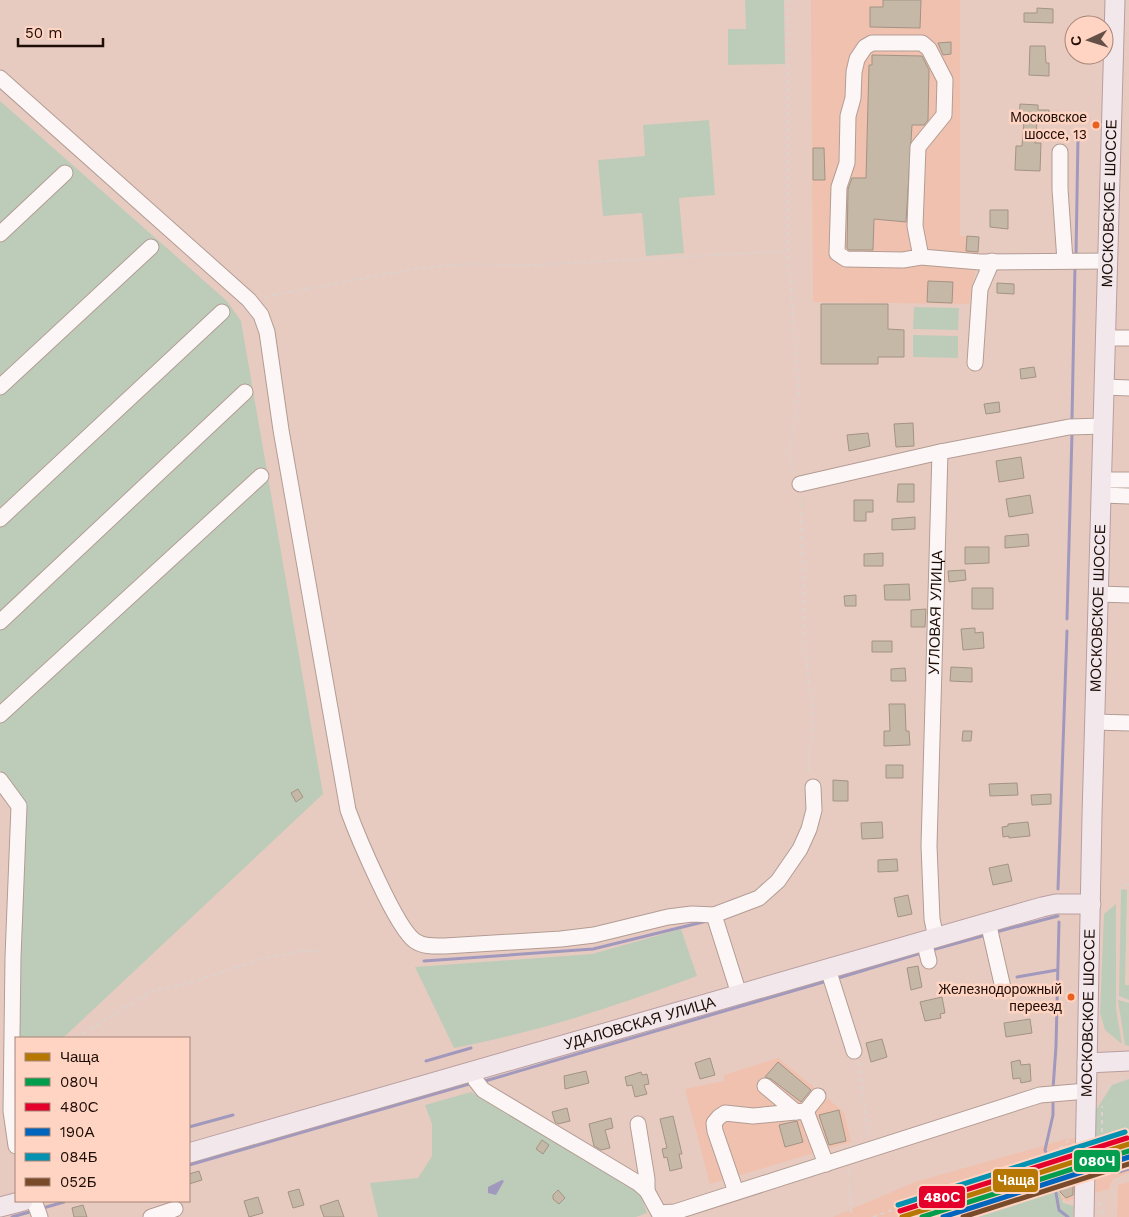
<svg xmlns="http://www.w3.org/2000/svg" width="1129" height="1217" viewBox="0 0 1129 1217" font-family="'Work Sans',sans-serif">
<rect width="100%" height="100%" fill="#e8cbc0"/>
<path fill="#efc1ae" d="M811,0H960V236L979,237L978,257L969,304L813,302Z
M778,1058L844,1112L851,1142L710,1184L685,1089L724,1081V1075Z
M1129,1126V1173L1113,1179L1109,1189L1068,1201L1052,1198L992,1217H833L915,1182L1067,1139L1109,1134Z
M1129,1182V1217H1117L1118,1185Z"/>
<path fill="#bdccb9" d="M745,0H784L785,64L728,65V29H746Z
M0,101L227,301L241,321L323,794L63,1038H18L19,796L0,770Z
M709,120L715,195L679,198L684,253L646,256L642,213L603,216L598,160L645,156L643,125Z
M914,307L959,308L958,330L913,329Z
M913,335L958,336V358L913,357Z
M1121,889L1127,890L1125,985H1129V1000L1119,996Z
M1116,904V1009L1122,1044L1105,1030L1100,1013L1104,914Z
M681,929L697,976C617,1006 538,1032 454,1048L415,967L592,954Z
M1118,1000L1129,1003V1046L1125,1045Z
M1129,1079V1131L1121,1133L1123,1140L1101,1149L1095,1145L1096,1110L1112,1085Z
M471,1092L639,1190L647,1213L636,1217H378L370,1183L418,1178L432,1156V1124L425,1105Z
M1056,1182L1063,1203L1074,1206L1073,1217H947Z"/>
<path fill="#a199bd" d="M502,1180L504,1181L496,1195L488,1193V1187Z"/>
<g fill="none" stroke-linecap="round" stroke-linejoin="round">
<path stroke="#a199bd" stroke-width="3" d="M1076,255L1078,137
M1072,419L1075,265
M1067,619L1072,433
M1058,889L1067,631
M996,932L1058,916
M932,950L986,935
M424,961L593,949L707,921
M1017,977L1057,970
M835,979L921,953
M426,1061L471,1048
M485,1081L827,981
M1053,1089L1056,1046L1059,922
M189,1127L233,1115
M189,1165L469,1084
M1051,1166L1045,1150L1053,1115V1099
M1119,1172L1129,1169
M1054,1182L1059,1210L1068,1217
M43,1208L64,1202
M12,1217L33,1211"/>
</g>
<path fill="#c6b8a6" stroke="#a29385" d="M883,0H921L920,28L870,27V7H883Z
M1037,8L1053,9V23L1024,22V13H1037Z
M951,42V54L943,55L938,43Z
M1030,46H1045L1046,63H1049V76L1029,75Z
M872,55L922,56L929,70L928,120L924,125H912L906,222L874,219L873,250H849L847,248L848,189L852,178H866L869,65H872Z
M1020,104L1038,105V110H1049V123L1037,122L1035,143H1041L1040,171L1015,170L1016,146H1022L1024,122H1019Z
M813,148H824L825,180H813Z
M990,210H1008V229L990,227Z
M967,236L979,237L978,252L966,251Z
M928,281L953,282L952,303L927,302Z
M997,283L1014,284V294L997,293Z
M821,304H888V329L904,330V357H878V364H821Z
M1034,367L1036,377L1021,379L1020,369Z
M999,402L1000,412L986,414L984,404Z
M913,423L914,446L896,447L894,424Z
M868,433L870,446L849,451L847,435Z
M1021,457L1024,478L999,482L996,461Z
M898,484H914V502H897Z
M1030,495L1033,513L1009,517L1006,499Z
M854,500H873V512H866V521H854Z
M915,517V529L892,530V519Z
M1028,534L1029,546L1005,548V536Z
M965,547H989V563L965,564Z
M883,553V566H864V554Z
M965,570L966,580L949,582L948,571Z
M909,584L910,600H885L884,585Z
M972,588H993V609H972Z
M856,595V606H845L844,596Z
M926,609L925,627H911V610Z
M975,628V633L983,632L984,648L963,650L961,629Z
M872,641H892V652H872Z
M951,667L972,668V682L950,681Z
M905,668L906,681H891V669Z
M889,704H905L906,731H909L910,745L884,746V731H890Z
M963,731H972L971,741H962Z
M886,765H903V778H886Z
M833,780L848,781V801H833Z
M1017,783L1018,795L990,796L989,784Z
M298,789L303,797L296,802L291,793Z
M1051,794V804L1032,805L1031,795Z
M882,822L883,838L862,839L861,823Z
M1028,822L1030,836L1009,838V836L1003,837L1002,827L1008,826V824Z
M897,859L898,871L878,872V860Z
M1008,864L1012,881L993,885L989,868Z
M908,895L912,914L898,917L894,898Z
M918,966L922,987L911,990L907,968Z
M942,997L945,1013L940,1014L941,1018L925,1021L920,1002Z
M1030,1019L1032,1033L1006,1037L1004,1023Z
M882,1039L887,1057L871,1062L866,1043Z
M710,1058L715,1075L700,1079L695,1063Z
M1020,1060L1021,1065L1030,1064L1031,1081L1021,1083L1020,1078L1013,1079L1011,1062Z
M778,1062L811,1090L801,1102L771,1079L765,1077Z
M586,1071L589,1083L565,1089L564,1076Z
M641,1072L642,1075L647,1074L649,1084L644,1085L647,1094L635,1097L632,1085L627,1086L625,1077Z
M567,1108L570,1121L558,1124L555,1122L552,1112Z
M839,1110L846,1141L829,1145L819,1115Z
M673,1116L682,1154H679L682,1168L670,1171L667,1157L664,1158L662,1149L667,1148L660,1119Z
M611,1118L613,1128L605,1130L610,1148L601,1150L594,1146L589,1124Z
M797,1121L803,1142L785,1147L779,1125Z
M542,1140L549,1145L543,1154L536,1149Z
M199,1171L202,1180L189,1184V1174Z
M1069,1182L1073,1185V1195L1066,1198L1060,1192L1062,1185Z
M299,1189L304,1205L293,1208L288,1192Z
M558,1190L565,1198L559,1204L553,1199V1195Z
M258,1197L263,1213L249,1217L244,1201Z
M338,1200L344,1217H324L320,1206Z
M83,1205L87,1217H74L72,1208Z"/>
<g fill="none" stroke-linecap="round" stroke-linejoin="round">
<g stroke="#b39c94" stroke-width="17">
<g id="minor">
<path d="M0,78L249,300L261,315L267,332L281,430L348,810C357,835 396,928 415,941C424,947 435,946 445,946L561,939L594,935L668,917L692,914L714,915L759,898L778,881L800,849L809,829L814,810L813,787"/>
<path d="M1060,152V189L1065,261"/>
<path d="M0,234L65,173"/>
<path d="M921,257L915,226L918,147L944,115L945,80L929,49L922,43H872L865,47L857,59L854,72L853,98L848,116L847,163L839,187L837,253L846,259L903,260L921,257L980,262L1108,261"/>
<path d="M1106,338H1129"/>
<path d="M975,363L980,289L992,261"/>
<path d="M0,387L151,247"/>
<path d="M1105,387L1129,388"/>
<path d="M1102,480H1129"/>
<path d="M800,484L940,452"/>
<path d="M1102,495L1129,496"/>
<path d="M0,519L222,312"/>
<path d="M1099,594L1129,595"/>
<path d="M0,622L245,392"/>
<path d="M0,715L261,476"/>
<path d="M1095,722L1129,723"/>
<path d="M0,780L19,806L13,957L11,1111L16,1146"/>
<path d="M714,915L739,994"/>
<path d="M988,922L1003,988"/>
<path id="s1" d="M936,938L932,919L929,846L940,452L1069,427L1104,426"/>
<path d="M924,941L929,961"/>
<path d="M828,969L854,1051"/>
<path d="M473,1071L476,1081L483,1090L638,1183L647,1191L659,1213L675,1212L1040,1095L1087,1091"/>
<path d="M765,1086L796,1112"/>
<path d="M806,1111L818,1096"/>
<path d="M638,1124L647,1179V1191"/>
<path d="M736,1192L715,1131L714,1123L719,1117L725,1113L753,1116L806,1111L826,1164"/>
<path d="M34,1201L40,1217"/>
<path d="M151,1217L175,1209"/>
</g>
</g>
<g stroke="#b89ea0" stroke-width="21">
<g id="major">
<path d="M1087,1063L1129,1061"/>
<path id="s2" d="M189,1153L1042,907L1056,904H1091"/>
<path d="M0,1207L23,1201"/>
<path id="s3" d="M1084,1217L1092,816L1115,0"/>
</g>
</g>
<path stroke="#dbd2ce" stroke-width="2" stroke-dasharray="4 4" stroke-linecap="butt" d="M788,0V253L799,392L789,452L793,473
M264,297L413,269L463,264L537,265L772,252L788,253
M800,496L806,661L813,708L812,732L808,756L810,775
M1119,878L1127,885
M1119,890L1129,884
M1117,997L1129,1002
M76,1038L152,991L189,983L269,957L301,951L323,952
M859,1062L868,1136
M1102,1094L1110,1084L1123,1077
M1102,1132V1106
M849,1169C846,1186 852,1200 851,1217
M1100,1202L1103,1217
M873,1217L989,1175L1043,1161C1048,1159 1065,1144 1070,1139"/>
<use href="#minor" stroke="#fcf7f6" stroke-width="15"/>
<use href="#major" stroke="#f2e7ea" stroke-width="19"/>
<g stroke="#ffd4c3" stroke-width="9">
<path id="rail-1" d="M902,1217L1129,1144"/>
</g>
<g stroke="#ffd4c3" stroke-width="9">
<path id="rail-2" d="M922,1217L1129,1151"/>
</g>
<g stroke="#ffd4c3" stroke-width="9">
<path id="rail-3" d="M900,1211L1127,1138"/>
</g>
<g stroke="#ffd4c3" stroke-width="9">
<path id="rail-4" d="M943,1217L1129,1157"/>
</g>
<g stroke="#ffd4c3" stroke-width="9">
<path id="rail-5" d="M898,1205L1125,1132"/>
</g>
<g stroke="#ffd4c3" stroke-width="9">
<path id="rail-6" d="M963,1217L1129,1164"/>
</g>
<use href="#rail-1" stroke="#b67802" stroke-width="5"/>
<use href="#rail-2" stroke="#029e4d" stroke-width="5"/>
<use href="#rail-3" stroke="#e4002b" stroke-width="5"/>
<use href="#rail-4" stroke="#0065bd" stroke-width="5"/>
<use href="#rail-5" stroke="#0492b0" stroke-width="5"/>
<use href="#rail-6" stroke="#7a4b2a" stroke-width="5"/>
</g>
<g fill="#e76121" stroke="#ffd4c3" stroke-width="2">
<circle cx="1096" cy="125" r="4.5"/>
<circle cx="1071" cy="997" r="4.5"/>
</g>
<g text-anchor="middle" stroke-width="5" stroke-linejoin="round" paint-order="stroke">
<g font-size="14" fill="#1e0d06" stroke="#ffd4c3" text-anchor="end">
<text x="1087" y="122">Московское<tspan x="1087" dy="17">шоссе, 13</tspan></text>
<text x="1062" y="994">Железнодорожный<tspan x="1062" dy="17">переезд</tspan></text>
</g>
<g font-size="15" fill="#1e0d06" stroke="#ffd4c3">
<text dy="5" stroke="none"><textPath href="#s3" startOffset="1014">МОСКОВСКОЕ ШОССЕ</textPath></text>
<text dy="5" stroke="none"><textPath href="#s3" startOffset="609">МОСКОВСКОЕ ШОССЕ</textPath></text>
<text dy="5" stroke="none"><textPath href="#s1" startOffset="326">УГЛОВАЯ УЛИЦА</textPath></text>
<text dy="5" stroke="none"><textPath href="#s3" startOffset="204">МОСКОВСКОЕ ШОССЕ</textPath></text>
<text dy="5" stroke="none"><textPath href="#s2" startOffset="469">УДАЛОВСКАЯ УЛИЦА</textPath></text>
</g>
</g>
<g stroke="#ffd4c3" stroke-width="2">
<rect x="1073" y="1149" width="48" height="24" rx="5" fill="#029e4d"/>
<rect x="992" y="1168" width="47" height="25" rx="5" fill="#b67802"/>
<rect x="918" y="1185" width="48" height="24" rx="5" fill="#e4002b"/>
</g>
<g font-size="14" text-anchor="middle" font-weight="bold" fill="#fff">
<text x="1097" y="1166">080Ч</text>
<text x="1016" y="1185">Чаща</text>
<text x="942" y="1202">480С</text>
</g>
<rect x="15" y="1037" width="175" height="165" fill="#ffd4c3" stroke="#a58477"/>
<rect x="25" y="1053" width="25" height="8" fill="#b67802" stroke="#a58477"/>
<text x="60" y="1062" font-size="15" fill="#1e0d06">Чаща</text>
<rect x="25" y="1078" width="25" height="8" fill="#029e4d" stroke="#a58477"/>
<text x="60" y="1087" font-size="15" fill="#1e0d06">080Ч</text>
<rect x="25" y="1103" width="25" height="8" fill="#e4002b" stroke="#a58477"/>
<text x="60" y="1112" font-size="15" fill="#1e0d06">480С</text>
<rect x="25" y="1128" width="25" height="8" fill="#0065bd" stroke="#a58477"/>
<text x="60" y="1137" font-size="15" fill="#1e0d06">190А</text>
<rect x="25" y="1153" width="25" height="8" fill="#0492b0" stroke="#a58477"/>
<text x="60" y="1162" font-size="15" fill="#1e0d06">084Б</text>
<rect x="25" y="1178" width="25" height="8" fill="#7a4b2a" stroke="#a58477"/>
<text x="60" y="1187" font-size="15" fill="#1e0d06">052Б</text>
<g transform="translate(1089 40) rotate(266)"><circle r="24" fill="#ffd4c3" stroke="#a58477"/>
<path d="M0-4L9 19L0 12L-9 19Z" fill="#655047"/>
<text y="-8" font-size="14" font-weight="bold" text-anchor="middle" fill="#1e0d06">С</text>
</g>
<path d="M18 38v8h85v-8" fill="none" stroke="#1e0d06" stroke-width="2.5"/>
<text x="25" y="38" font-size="15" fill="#1e0d06" stroke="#ffd4c3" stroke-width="4" paint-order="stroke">50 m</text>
</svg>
